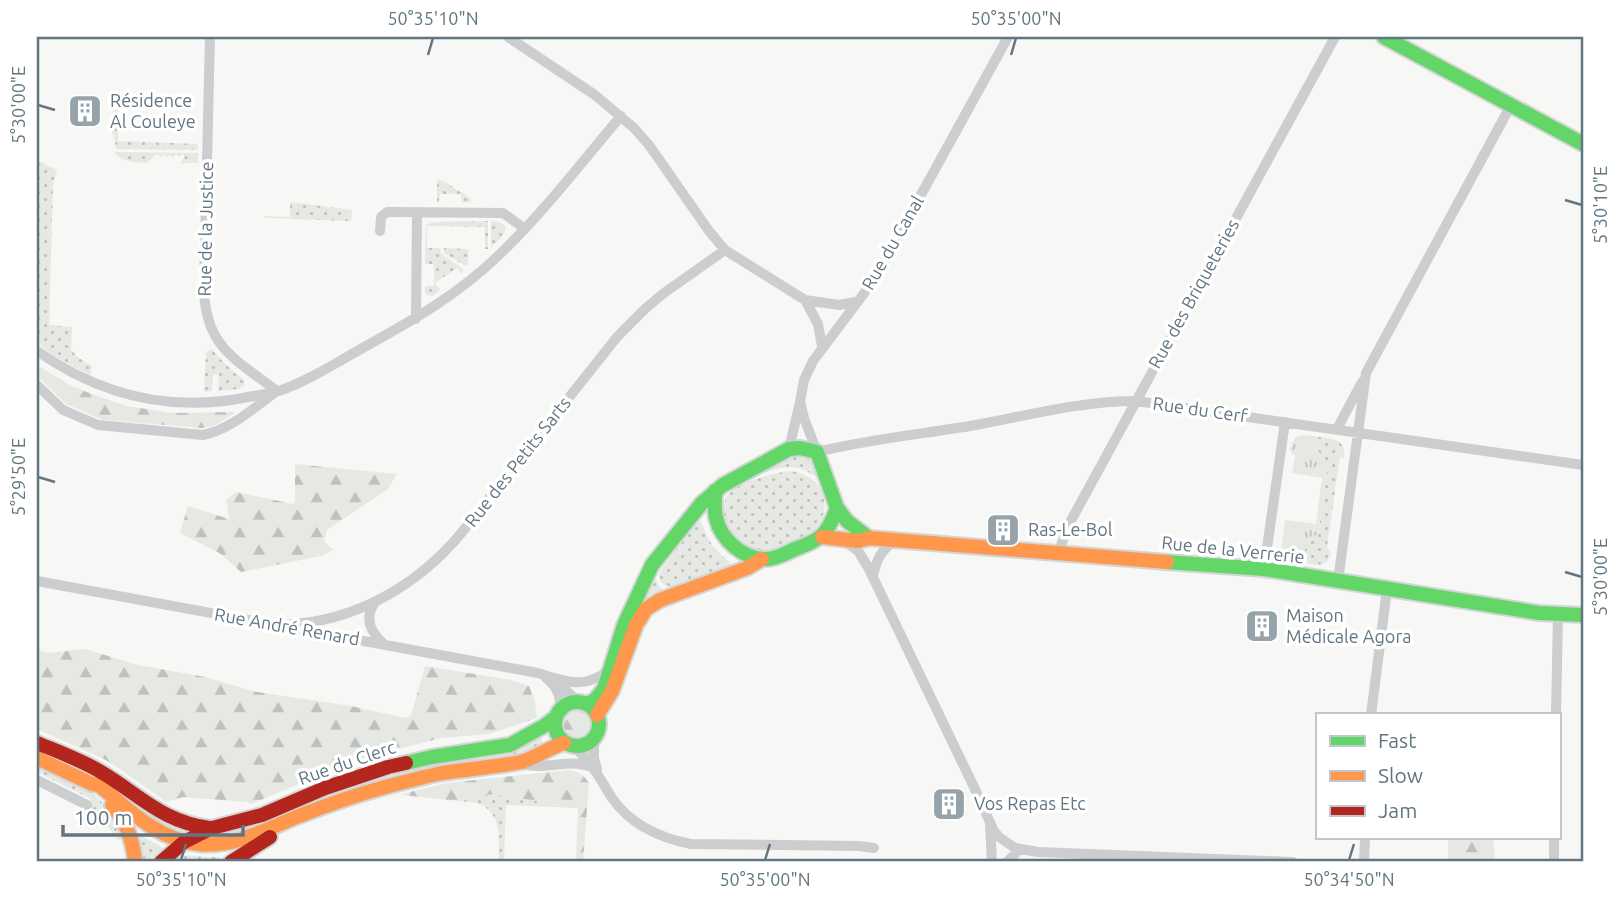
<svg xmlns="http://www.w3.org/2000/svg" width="1620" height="899" viewBox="0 0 1620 899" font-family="Ubuntu,sans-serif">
<defs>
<pattern id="grass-dots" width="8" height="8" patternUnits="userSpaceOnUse" patternTransform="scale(1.75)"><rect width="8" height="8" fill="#e6e9e3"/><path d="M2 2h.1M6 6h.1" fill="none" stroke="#bec1bd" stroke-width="1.8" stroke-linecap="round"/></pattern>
<pattern id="forest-firs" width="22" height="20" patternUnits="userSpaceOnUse" patternTransform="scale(1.75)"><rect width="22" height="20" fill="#e6e9e3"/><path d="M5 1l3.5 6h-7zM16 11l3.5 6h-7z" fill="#bec1bd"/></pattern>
<pattern id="park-tufts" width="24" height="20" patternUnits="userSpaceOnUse" patternTransform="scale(1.75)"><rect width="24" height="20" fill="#e6e9e3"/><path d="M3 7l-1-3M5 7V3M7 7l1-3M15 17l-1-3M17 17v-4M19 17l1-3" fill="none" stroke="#bec1bd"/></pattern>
</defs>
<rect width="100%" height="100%" fill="#f7f7f6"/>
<path fill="url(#grass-dots)" d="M117,95H119L118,141L198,144V150L116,149L114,135H112L113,108Z
M114,152L198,153V163H180L185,157L183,154L179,157L176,154L173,157L170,155L167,157L164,154L161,157L157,154L147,163C133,162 124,163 114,152Z
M37,160L57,170L53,186L49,325L72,327L71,350L79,358L92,366L90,375L54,356L37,343Z
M437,179L445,182L470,198L471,202L462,203L461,194H440L439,203H437Z
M290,202L352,210L351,221L264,218V216L290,217Z
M488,221V249H485V227L427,226V248H440L441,254L463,269L462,274L457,268L435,283L440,290L433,296L427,295L425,292V286H434V264H425L426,227L427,224L436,222Z
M491,221C518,223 501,238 491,248Z
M444,248L468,249V266L464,265L444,253Z
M212,349L224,363L243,379L245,382L244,386L239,389L218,391L219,375L213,374L212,391L204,392L206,352Z
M1314,436C1331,439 1347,437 1344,459L1340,456L1327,547L1331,553C1328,565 1320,566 1309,564L1303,555L1310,537L1311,535H1318L1328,466L1318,451L1317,443L1314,439Z
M799,454C813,459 816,467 821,481C796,459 779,468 751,477L787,456Z
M790,471C806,473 822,482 824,499C827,516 818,531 803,539C791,545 776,551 762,550C739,548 714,520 727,496C734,483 776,472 790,471Z
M700,521C704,526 705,532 708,538C713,548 721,555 730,562V565L673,587C663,588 657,580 660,571L697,523Z
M654,576L659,586L666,591L627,625Z
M539,734L545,747L527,757L512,756V754L485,758V756L511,752Z
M37,766C75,783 111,794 123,839L118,840L106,824L86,812L91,799L37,772Z
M495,794L579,808L506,805L504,859H499C499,838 502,810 476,803C470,802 464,801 458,801L472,796Z
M137,833L163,848L148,862H141Z
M182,855L205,857H221L213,862H174Z"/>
<path fill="url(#forest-firs)" d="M37,365L70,385L89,393L127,406L172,413L236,412L214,426L202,428L103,420L66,404L38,377Z
M295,464L397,474L388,489L327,530L324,541L333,550L321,556L241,572L221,554L180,533L188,506L229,519L226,500L236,492L293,504L295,500Z
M37,649L47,653L85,649L138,665L205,677L257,692L351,706L406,718L411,715L425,666L511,680L529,686L535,702L537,718L489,734L441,738L368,757L330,771L251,804L247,802L183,797L166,802L123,771L104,759L37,729Z
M560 725a17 17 0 1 1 34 0a17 17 0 1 1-34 0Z
M569,770C578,771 584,775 589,783L583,862H576L578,808L495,794L472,796L458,801L401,795L409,792L448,783Z
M1448,838H1493L1495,862H1448Z"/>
<path fill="url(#park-tufts)" d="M1303,435L1314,436V439L1317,443L1318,451L1328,465L1318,536L1313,535L1310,537L1303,555L1306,562L1309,564L1284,559L1277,546L1281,550L1285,520L1316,524L1322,478L1292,473L1295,456L1290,451C1292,442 1293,436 1303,435Z"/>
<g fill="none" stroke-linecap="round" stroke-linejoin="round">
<g stroke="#d4d5d5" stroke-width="18">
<path id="fast" d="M1384,37L1583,144
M715,491C715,500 714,509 716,518C721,540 744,560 767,559C776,559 784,554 793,550C820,539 826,538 837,508
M1167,562L1264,569L1539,613L1583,615
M555 724a22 22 0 1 1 44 0a22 22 0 1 1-44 0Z
M587,704L595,700L604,689L624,625L652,565L702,503L723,485L789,449L800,448L817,452L837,508L847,521L869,538
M406,763L432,757L510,745L544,726L556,717"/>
</g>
<g stroke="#d4d5d5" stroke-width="18">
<path id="slow" d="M822,537L858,541L869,538L1167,562
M597,715L612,691L636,625L646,609L660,600L747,568L762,559
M37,758L92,784L99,785C128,809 158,840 198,844C234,848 267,829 299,816C327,805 356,795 385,787C404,782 423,777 442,773C469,769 495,767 521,762C537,757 549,748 564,743
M112,805C127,822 133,840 135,862"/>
</g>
<g stroke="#d4d5d5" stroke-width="18">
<path id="jam" d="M37,743C59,752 81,760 101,772C140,795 162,822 210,828
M161,862L184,842L212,828L262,815L325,788L388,767L406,763
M231,862L270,837"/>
</g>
<path stroke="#cccdce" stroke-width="10" d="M508,37L595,95L634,128L649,145L709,231L725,250L805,300L839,305L856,302
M380,231L381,217L387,212H394L503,213L525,229
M805,300L818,324L822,346
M416,319L417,212
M37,351C100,395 171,413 248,397C258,395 269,394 279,391C310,380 339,361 368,345C415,319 460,293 499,255C543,213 581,163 621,116
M37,385L63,410L98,425L203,435C230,430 255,407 277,391C235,359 204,346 204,286L210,37
M800,402L804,418L817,452C869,439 923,434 976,425C1029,415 1083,401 1136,401L1583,465
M1337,429L1362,382
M789,449L800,402L804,380L813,361L874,280L1008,37
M843,540L858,551L868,567L973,785L994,831L999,837L1015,848L1038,852L1293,862
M1058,554L1068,526L1335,37
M1264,569L1285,422
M873,576C877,558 880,552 895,540
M37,581L538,673C567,682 585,690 610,669
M1338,581L1366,373L1511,105
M374,604C364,619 371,633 384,644
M283,625C355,622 418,586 463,531L617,337L646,308L664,293L725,250
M546,678C557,687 560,695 561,709
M555,679L578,702
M1371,715L1387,589
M1556,715L1558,614
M594,739V758L597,769
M572,746C590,759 600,779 612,798C630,824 660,838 691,844L858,846L874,848
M521,763C544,772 568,757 591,767
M37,780L87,805
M990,825L992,862
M1007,862L1020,849
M1364,862L1365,838
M1554,862V838"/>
<use href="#fast" stroke="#63d668" stroke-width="14"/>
<use href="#slow" stroke="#ff974d" stroke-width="14"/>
<use href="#jam" stroke="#b3261e" stroke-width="14"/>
</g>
<path fill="none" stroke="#627681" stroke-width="2.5" d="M428,55L433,38M1011,55L1016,38M38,105L55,110M1565,200L1582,205M38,477L55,482M1565,572L1582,577M181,860L186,844M765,860L770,844M1349,860L1354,844"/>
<defs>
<g id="building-square" transform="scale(1.75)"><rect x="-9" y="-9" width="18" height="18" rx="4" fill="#96a3aa" stroke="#fff"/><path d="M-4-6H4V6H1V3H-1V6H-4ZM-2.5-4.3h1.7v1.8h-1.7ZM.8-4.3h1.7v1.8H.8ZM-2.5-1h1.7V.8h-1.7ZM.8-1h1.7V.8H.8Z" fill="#fff"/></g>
</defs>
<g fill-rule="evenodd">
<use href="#building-square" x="85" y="111"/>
<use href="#building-square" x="1003" y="530"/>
<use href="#building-square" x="1262" y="626"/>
<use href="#building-square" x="949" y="804"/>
</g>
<g text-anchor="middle" stroke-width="7" stroke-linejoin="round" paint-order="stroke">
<g font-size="18" fill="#627681" stroke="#fff" text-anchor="start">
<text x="110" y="107">Résidence<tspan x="110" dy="21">Al Couleye</tspan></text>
<text x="1028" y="536">Ras-Le-Bol</text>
<text x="1286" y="622">Maison<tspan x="1286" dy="21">Médicale Agora</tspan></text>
<text x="974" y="810">Vos Repas Etc</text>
</g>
<g font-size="18" fill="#627681" stroke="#fff">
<text transform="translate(206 229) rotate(-89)" y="6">Rue de la Justice</text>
<text transform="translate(893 243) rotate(-60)" y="6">Rue du Canal</text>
<text transform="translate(1194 294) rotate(-61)" y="6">Rue des Briqueteries</text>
<text transform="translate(1200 410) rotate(8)" y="6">Rue du Cerf</text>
<text transform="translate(518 462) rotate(-52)" y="6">Rue des Petits Sarts</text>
<text transform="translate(1233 550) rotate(6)" y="6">Rue de la Verrerie</text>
<text transform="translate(287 627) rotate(10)" y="6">Rue André Renard</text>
<text transform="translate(347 763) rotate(-19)" y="6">Rue du Clerc</text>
</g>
</g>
<rect width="1620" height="899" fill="none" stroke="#ffffff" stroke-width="77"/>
<rect x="1316" y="713" width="245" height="126" fill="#ffffff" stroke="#c0c8cd" stroke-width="2"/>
<rect x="1330" y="736" width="35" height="10" fill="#63d668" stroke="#c0c8cd" stroke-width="2"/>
<text x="1378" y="748" font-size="21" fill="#627681">Fast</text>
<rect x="1330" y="771" width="35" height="10" fill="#ff974d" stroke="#c0c8cd" stroke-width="2"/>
<text x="1378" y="783" font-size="21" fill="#627681">Slow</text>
<rect x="1330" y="806" width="35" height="10" fill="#b3261e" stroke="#c0c8cd" stroke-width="2"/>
<text x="1378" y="818" font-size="21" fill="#627681">Jam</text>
<path d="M63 825v10h180v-10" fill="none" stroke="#627681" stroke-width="3.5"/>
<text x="74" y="825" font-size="21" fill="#627681" stroke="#ffffff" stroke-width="5" paint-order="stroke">100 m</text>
<rect x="38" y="38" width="1544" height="822" fill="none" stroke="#627681" stroke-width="2.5"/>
<g font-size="18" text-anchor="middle" fill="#627681">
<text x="433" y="25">50°35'10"N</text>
<text x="1016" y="25">50°35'00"N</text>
<text transform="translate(19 105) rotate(-90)" y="6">5°30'00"E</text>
<text transform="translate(1601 205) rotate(-90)" y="6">5°30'10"E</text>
<text transform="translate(19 477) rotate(-90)" y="6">5°29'50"E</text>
<text transform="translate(1601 577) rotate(-90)" y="6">5°30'00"E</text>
<text x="181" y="886">50°35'10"N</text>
<text x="765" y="886">50°35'00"N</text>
<text x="1349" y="886">50°34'50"N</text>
</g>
</svg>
